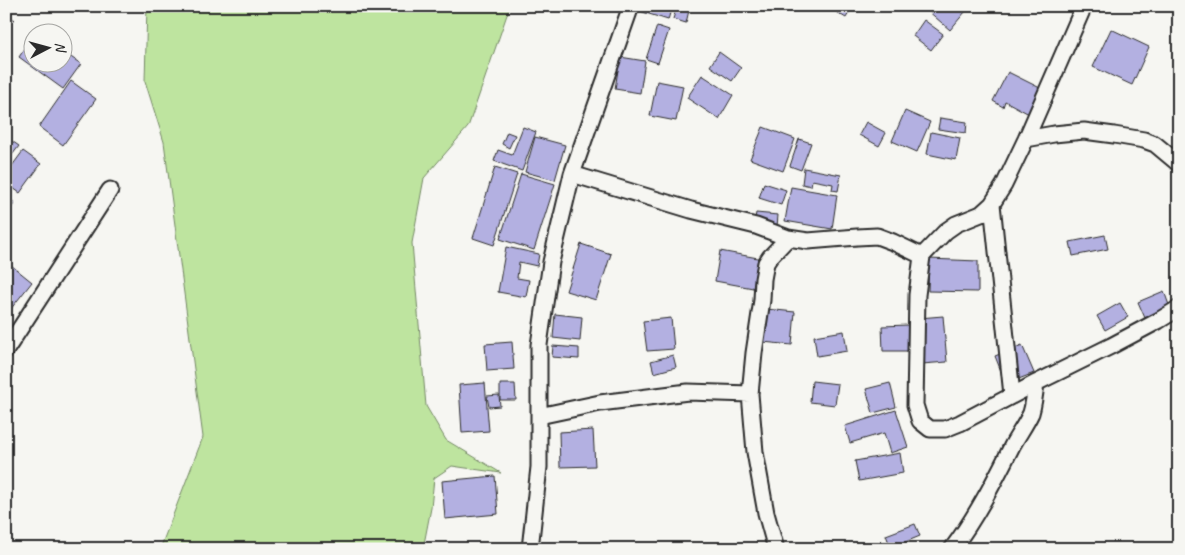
<svg xmlns="http://www.w3.org/2000/svg" width="1185" height="555" viewBox="0 0 1185 555" font-family="Caveat,sans-serif">
<rect width="100%" height="100%" fill="#f6f6f2"/>
<filter id="ink" filterUnits="userSpaceOnUse"><feTurbulence type="fractalNoise" baseFrequency=".02" numOctaves="2"/><feDisplacementMap in="SourceGraphic" scale="10" xChannelSelector="R" yChannelSelector="G"/><feConvolveMatrix kernelMatrix="1 2 1 2 8 2 1 2 1" color-interpolation-filters="sRGB"/></filter>
<g filter="url(#ink)">
<path fill="#bee49f" stroke="#748865" d="M147,6H510L468,127L424,178L412,243L426,406L446,440L501,473L452,466L434,478L431,508L423,549H160L203,437L164,142L145,81Z"/>
<path fill="#b3b0e1" stroke="#2b2b2b" d="M631,6H672L668,20L630,8Z
M677,6H690L686,23L673,19Z
M826,6H853L846,18Z
M930,6H970L950,30L927,10Z
M6,14L14,19L6,29Z
M924,20L943,34L931,50L913,36Z
M657,26L669,30L658,63L646,59Z
M1111,29L1149,47L1132,85L1093,67Z
M32,38V62H62V51L81,64L63,89L19,57Z
M719,52L741,68L732,81L710,66Z
M620,57L645,61L640,93L615,89Z
M1008,72L1042,89L1029,114L1005,101L1003,107L993,101Z
M702,75L733,95L719,119L687,98Z
M71,81L96,99L63,145L39,127Z
M657,81L683,86L676,121L650,116Z
M905,111L930,122L917,152L892,141Z
M940,118L967,122L966,133L938,129Z
M866,122L886,133L879,146L859,135Z
M523,127L536,132L522,171L494,161L498,150L512,155Z
M763,127L795,139L783,171L750,159Z
M507,132L515,135L509,148L502,144Z
M931,132L960,138L956,160L927,154Z
M6,137L19,146L6,163Z
M535,137L565,145L555,180L525,172Z
M799,139L811,143L801,170L790,166Z
M23,151L41,164L20,193L6,183V174Z
M495,167L517,174L494,245L473,238Z
M804,168L841,175L838,191L832,190L833,184L812,180L811,186L802,184Z
M521,174L555,184L534,250L500,239Z
M764,183L786,190L781,205L759,198Z
M791,187L837,195L832,229L785,221Z
M6,196L15,203L6,214Z
M756,213L778,215L777,227L754,224Z
M1105,235L1108,249L1073,256L1070,242Z
M581,244L611,254L596,300L566,291Z
M506,247L539,254L537,266L519,262L517,278L529,280L526,297L498,292Z
M720,251L758,258L753,288L715,281Z
M929,259L978,261V292L928,291Z
M6,261L32,282L6,315Z
M1164,291L1170,308L1145,318L1138,302Z
M1120,303L1128,317L1105,330L1097,316Z
M766,309L795,312L792,345L763,342Z
M555,314L582,317L580,341L553,338Z
M943,316L947,362L922,364L919,318Z
M671,318L674,349L647,351L643,321Z
M908,325V351H883L882,326Z
M844,331L847,351L817,356L814,336Z
M512,342L514,369L487,371L485,344Z
M1022,345L1034,373L1006,384L995,356Z
M553,346L579,348V359L552,357Z
M673,355L676,367L654,373L651,361Z
M812,381L838,384L835,405L810,402Z
M485,383L489,431L462,433L459,385Z
M890,383L896,407L873,413L866,389Z
M500,384H515L516,400H500Z
M499,395L500,406L489,407L487,396Z
M896,410L908,447L890,453L884,433L850,443L845,426Z
M593,430L595,466L560,467L559,432Z
M900,453L903,473L859,481L855,461Z
M495,476L498,514L445,519L442,481Z
M915,524L920,536L891,548L886,535Z"/>
<g fill="none" stroke-linecap="round" stroke-linejoin="round">
<g stroke="#2b2b2b" stroke-width="19">
<path id="minor" d="M1084,6L1026,139L1004,185L992,204L981,214L956,224L946,231L922,256L917,295L915,405L920,421L930,429H945L960,423L1036,383L1111,346L1158,321L1179,308
M1026,139L1054,134L1084,131L1114,135L1144,140L1155,144L1179,164
M572,174L691,210L756,226L788,238L808,241L857,237L877,236L893,242L922,256
M992,204L1012,395
M6,350L110,190
M539,416L600,403L688,392L750,394
M530,549L539,467V345L551,262L572,174L631,6
M776,549L766,513L755,452L750,394L754,353L762,300L763,279L766,263L770,257L788,238
M952,549C976,517 994,482 1012,446C1018,435 1026,424 1031,413C1034,403 1035,393 1036,383"/>
</g>
<use href="#minor" stroke="#f6f6f2" stroke-width="15"/>
</g>
</g>
<rect width="1185" height="555" fill="none" stroke="#f6f6f2" stroke-width="25"/>
<rect x="12" y="12" width="1160" height="530" fill="none" stroke="#2b2b2b" stroke-width="2" filter="url(#ink)"/>
<g transform="translate(48 48) rotate(84)"><circle r="24" fill="#f6f6f2" stroke="#a5a5a2"/>
<path d="M0-4L9 19L0 12L-9 19Z" fill="#2b2b2b"/>
<text y="-8" font-size="14" font-weight="bold" text-anchor="middle" fill="#2b2b2b">N</text>
</g>
</svg>
